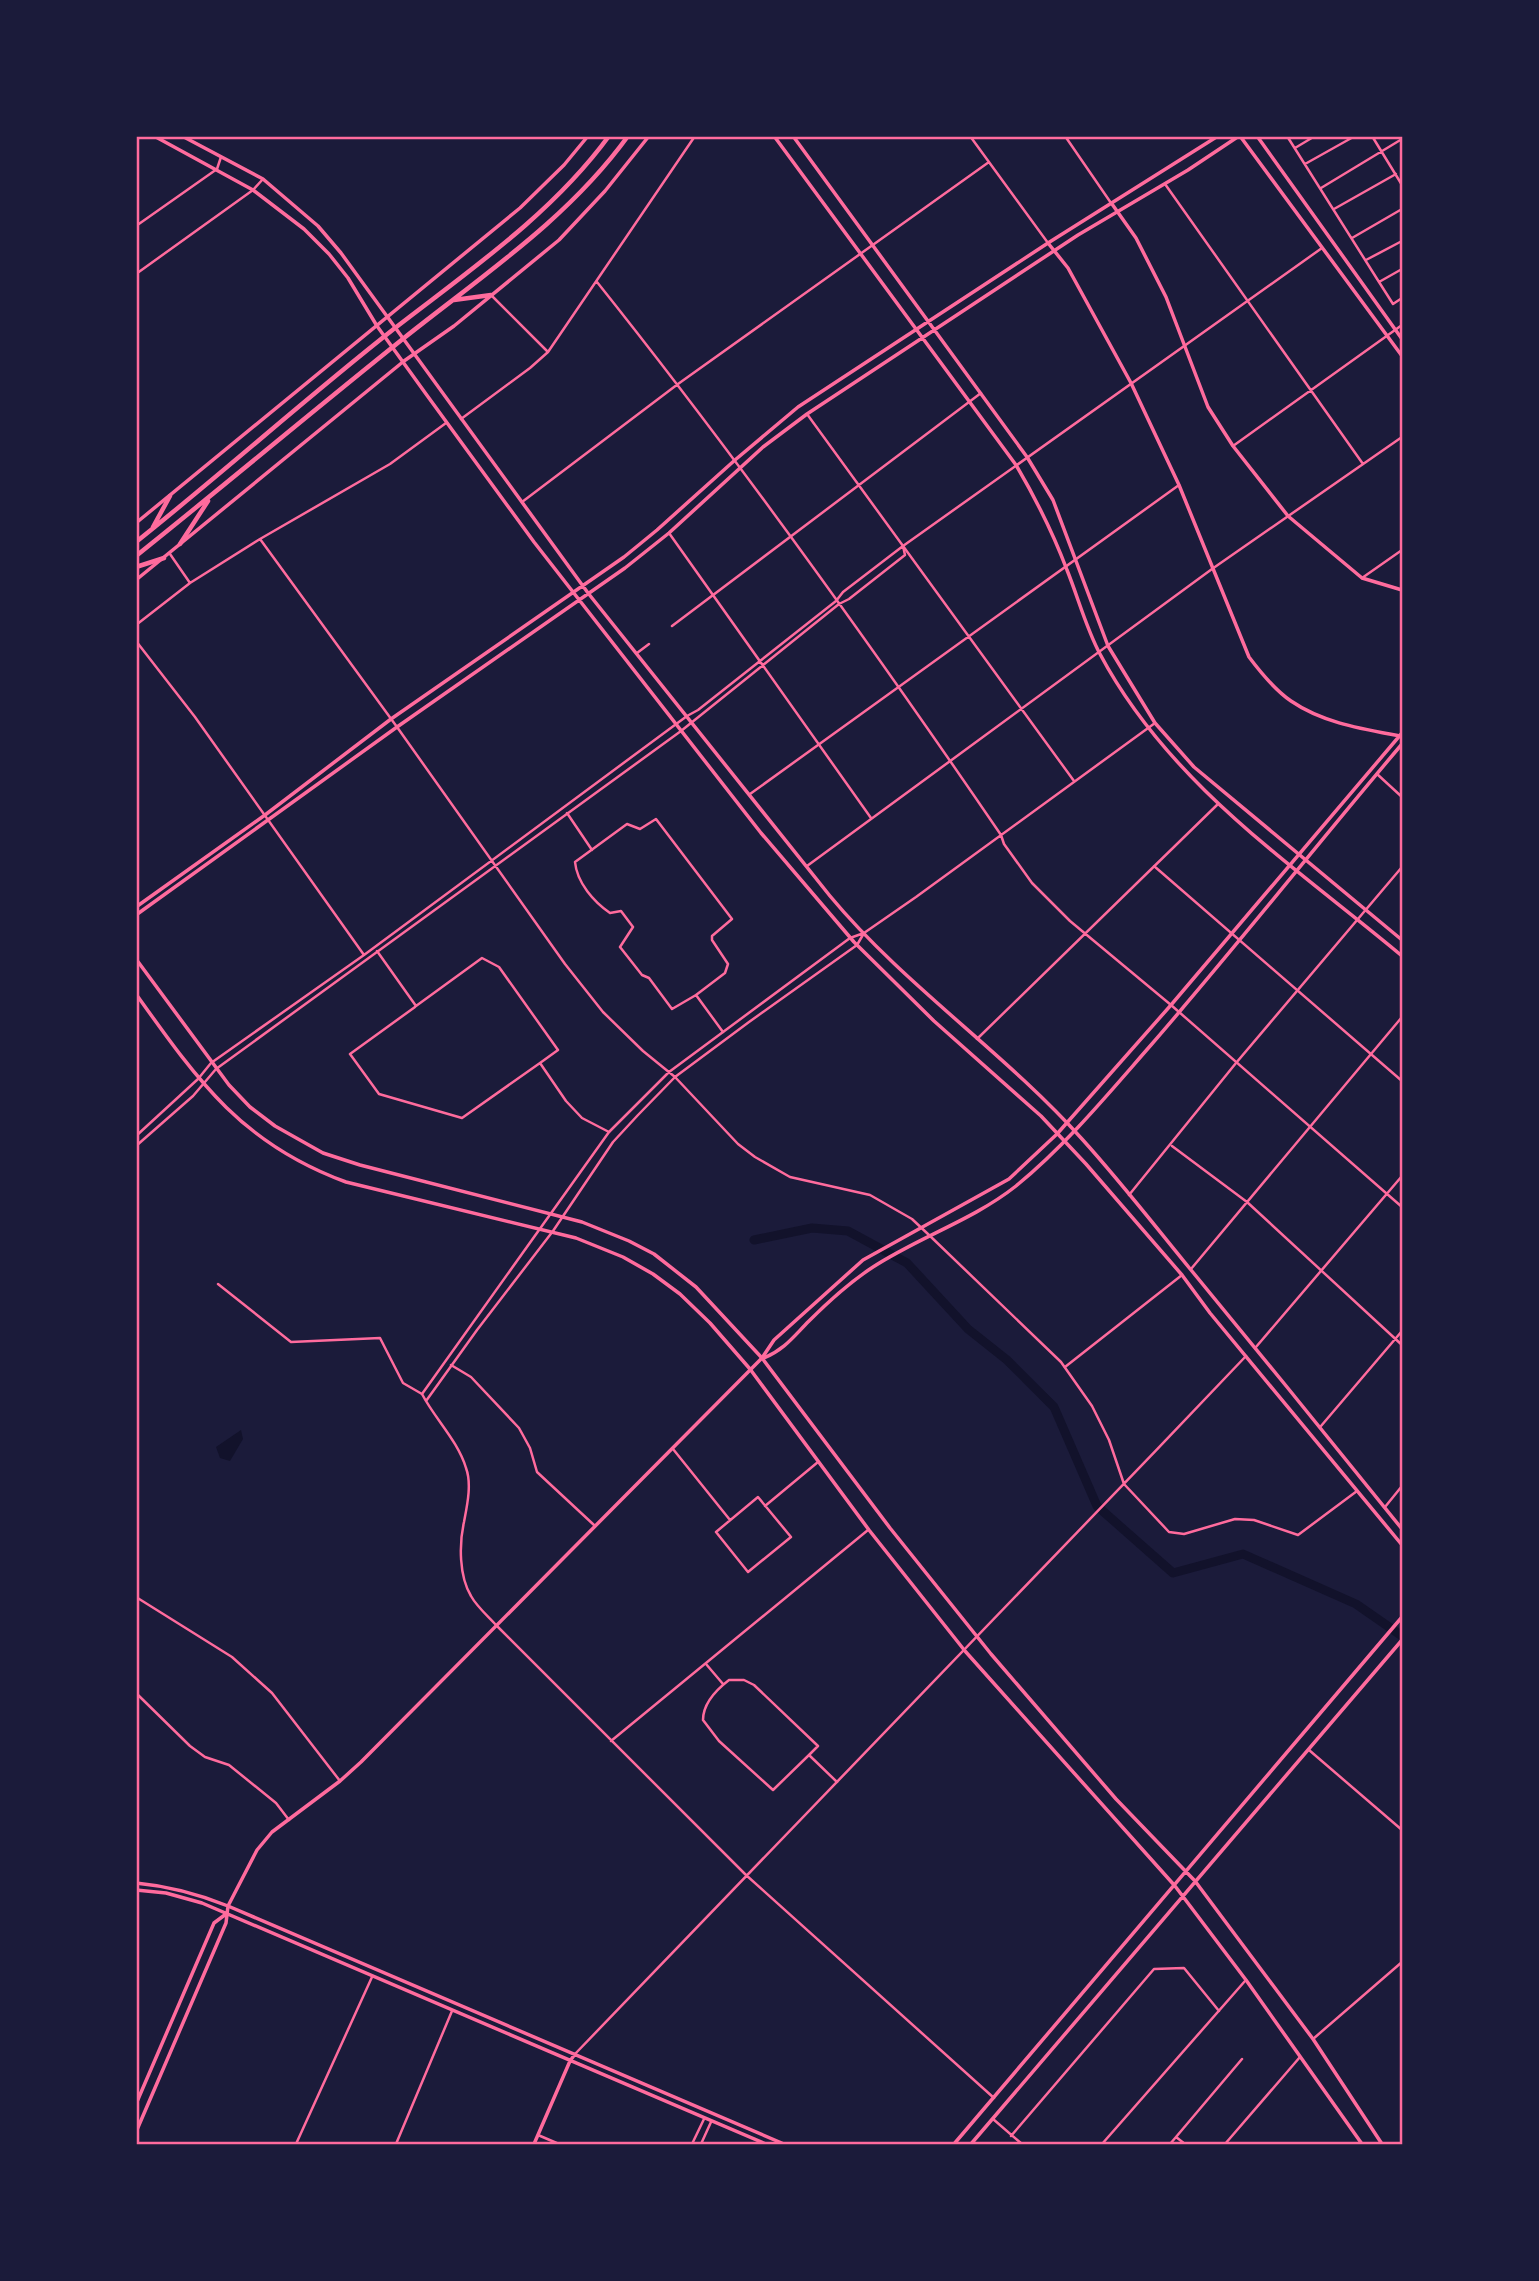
<svg xmlns="http://www.w3.org/2000/svg" width="1539" height="2281" viewBox="0 0 1539 2281" font-family="'IBM Plex Sans',sans-serif">
<rect width="100%" height="100%" fill="#1b1b3a"/>
<path fill="#12122b" d="M241,1430L243,1439L230,1461L220,1458L216,1447Z"/>
<g fill="none" stroke-linecap="round" stroke-linejoin="round">
<path stroke="#12122b" stroke-width="2" d="M136,1815L138,1809"/>
<path stroke="#12122b" stroke-width="9" d="M754,1240L812,1228L848,1231L907,1263L968,1329L1007,1360L1054,1407L1097,1506L1173,1573L1243,1554L1356,1604L1402,1636"/>
<path stroke="#ff6b9d" stroke-width="2.5" d="M1287,136L1379,282
M1372,136L1402,185
M1295,148L1315,136
M1305,164L1355,136
M1165,184L1363,464
M1321,188L1402,139
M1334,209L1396,174
M136,226L217,169L221,157
M1352,238L1402,209
M1366,260L1402,241
M1402,269L1379,282L1393,304L1402,298
M136,274L253,190L263,179
M807,414L1074,781
M1233,446L1402,325
M672,626L981,393
M637,653L649,644
M750,794L1179,485
M567,813L592,850
M807,866L1212,569L1402,437
M377,951L416,1006L482,958L499,967L558,1050L540,1063L566,1101L582,1118L609,1132
M696,995L725,973L728,964L712,940V936L732,919L656,819L640,829L627,824L575,862C577,883 594,902 610,913L621,911L633,927L620,947L642,975L649,978L672,1009L696,995L723,1032
M415,1007L350,1054L379,1094L462,1118L540,1063
M1172,1146L1247,1202L1402,1345
M1129,1195L1236,1063L1402,867
M1191,1269L1402,1017
M218,1284L291,1342L380,1338L403,1383L422,1394
M451,1365L471,1377L519,1428L530,1448L537,1472L594,1525
M1065,1367L1182,1275
M1321,1426L1402,1331
M673,1449L730,1520
M758,1497L791,1537L748,1572L716,1532Z
M765,1506L818,1462
M136,1597L232,1657L272,1693L340,1781
M706,1664L723,1684
M136,1693L190,1746L205,1757L229,1765L276,1803L289,1820
M809,1755L773,1790L719,1741L703,1720C703,1703 716,1690 729,1680H744L754,1685L818,1746L809,1755L837,1782
M993,2119L1022,2144
M538,2135L559,2144
M1011,2136L1154,1969L1184,1968L1219,2011
M396,2144L452,2011
M692,2144L704,2119
M701,2144L711,2122
M1102,2144L1245,1981
M1170,2144L1176,2137
M1185,2144L1176,2137L1242,2059"/>
<path stroke="#ff6b9d" stroke-width="2.5" d="M970,136L1048,243
M1065,136L1111,203
M597,282C739,460 872,646 1001,835L1004,844L1032,883L1070,921L1171,1005L1402,1207
M491,295L548,352
M461,419L530,368L548,352L695,136
M522,502L678,384L989,162
M669,533L871,818
M260,539L397,727L565,964L603,1012L643,1051L675,1077L738,1144L755,1157L790,1177L870,1195L912,1219L929,1235L1061,1362L1092,1406L1109,1440L1124,1484L1169,1532L1184,1534L1235,1519L1254,1520L1298,1535L1357,1491
M170,554L190,583
M1362,578L1402,550
M136,625L190,583L260,539L390,464L446,423
M136,641L195,717L364,955
M1377,774L1402,797
M1154,866L1402,1081
M977,1039L1218,804
M136,1136L198,1079L211,1063L364,955L687,716L698,710L836,601L843,592L903,546L1322,248
M136,1146L193,1096L216,1069L681,731L839,604L849,599L905,555L903,546
M1256,1347L1402,1176
M426,1401L477,1330L553,1231L613,1142L638,1115L675,1077L749,1022L857,945L864,933
M1385,1507L1402,1486
M611,1741L868,1530
M1309,1750L1402,1830
M1313,2039L1402,1962
M575,2054C798,1820 1024,1590 1246,1356
M994,2098L746,1875L496,1625C488,1616 477,1607 471,1596C459,1576 459,1544 464,1522C467,1506 472,1484 466,1468C458,1441 435,1419 422,1394L609,1132L669,1072L850,938L864,933L916,897L1155,723
M296,2144L372,1977
M1225,2144L1300,2057"/>
<path stroke="#ff6b9d" stroke-width="3.5" d="M1240,136L1402,356
M1257,136L1402,339
M1112,204L1136,238L1166,297L1208,407L1233,446L1288,516L1362,578L1402,590
M1048,243L1068,268L1131,383L1179,485L1249,657C1261,673 1275,690 1291,701C1323,723 1363,729 1400,736
M136,523L520,208L564,165L588,136
M136,580L404,361L454,326L559,240L605,191L649,136
M764,1358C785,1349 793,1337 809,1321C828,1302 850,1282 873,1267C919,1237 973,1220 1016,1186C1067,1144 1108,1094 1151,1045C1237,946 1318,843 1402,744
M136,1883C168,1886 198,1894 228,1906L784,2144
M136,1890L166,1893L202,1903L766,2144
M136,2104L214,1923L226,1914
M136,2132L226,1923L228,1906L257,1850L272,1832L340,1781L361,1762L762,1358L774,1340L863,1260L1009,1179L1057,1134L1171,1005L1402,733
M534,2144L570,2061L575,2054"/>
<path stroke="#ff6b9d" stroke-width="3.5" d="M154,136L253,190L304,229L329,254L348,278L377,326L426,394L534,542L761,833L854,942L934,1021L1041,1116L1086,1164L1182,1275L1210,1313L1402,1545
M182,136L263,179L318,226L341,253L588,593L830,896C904,985 1004,1052 1082,1139C1120,1181 1155,1226 1191,1270C1262,1356 1332,1442 1402,1529
M774,136L1016,465C1036,499 1053,533 1067,570C1078,597 1086,628 1100,654C1169,784 1292,864 1402,956
M793,136L1027,457L1053,500L1108,646L1155,723L1194,767L1402,940
M136,907L265,815L391,719L624,557L657,530L735,460L798,407L1048,243L1218,136
M136,915L397,727L625,568L669,533L763,447L807,414L1078,235L1188,170L1239,136
M136,959L229,1085L250,1107L275,1126L323,1153L360,1165L582,1222L629,1241L654,1254L696,1287L762,1358L890,1528L991,1654L1116,1799L1195,1881L1313,2039L1382,2144
M136,994C198,1081 242,1144 346,1182L576,1238L623,1257L653,1274L680,1294L710,1323L750,1369L869,1530L965,1651L1175,1886L1246,1980L1362,2144
M954,2144L1402,1617
M971,2144L1402,1640"/>
<path stroke="#ff6b9d" stroke-width="4.5" d="M454,300L491,295
M153,527L170,496
M136,542C224,472 307,397 395,328C470,270 552,214 609,136
M180,544L208,501
M136,556C226,484 314,410 404,338C483,275 568,219 628,136
M136,567L164,558"/>
</g>
<rect width="1539" height="2281" fill="none" stroke="#1b1b3a" stroke-width="276"/>
<rect x="138" y="138" width="1263" height="2005" fill="none" stroke="#ff6b9d" stroke-width="2.5"/>
</svg>
